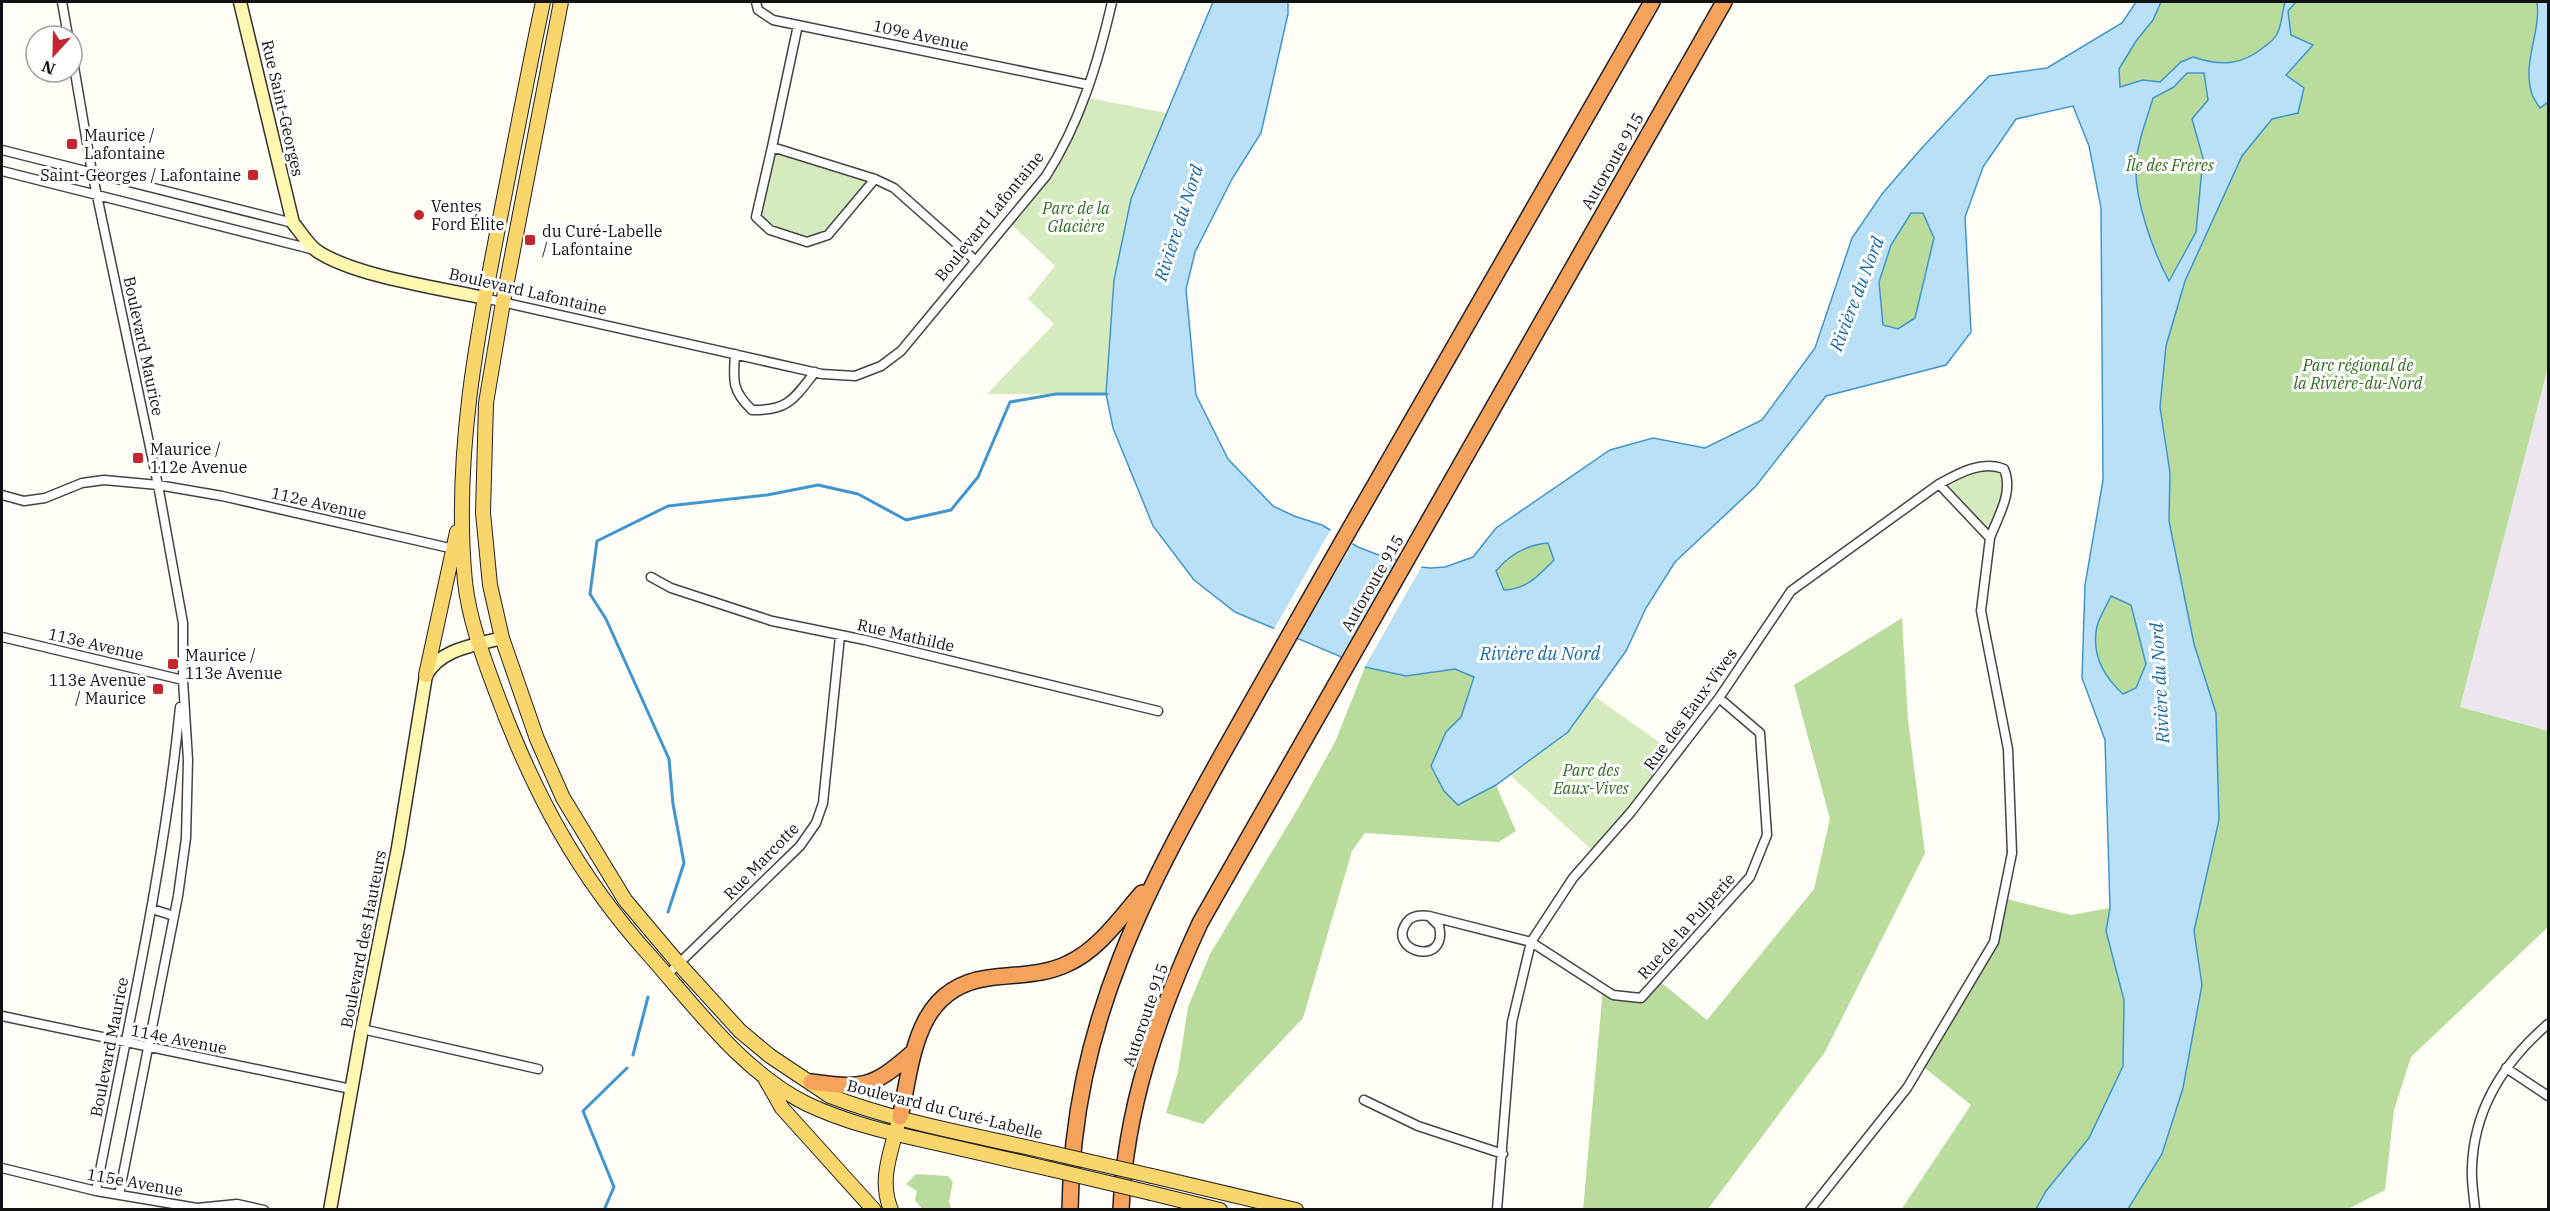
<svg xmlns="http://www.w3.org/2000/svg" width="2550" height="1211" viewBox="0 0 2550 1211" font-family="'IBM Plex Serif',serif">
<rect width="100%" height="100%" fill="#fffdf5"/>
<path fill="#eee6ef" d="M2548,367V731L2460,707Z"/>
<path fill="#d5ebbd" d="M1084,97L1166,113L1131,199L1114,280L1106,394H987L1054,324L1028,299L1055,266L1008,221L1046,176Z
M772,147L875,179L828,235L807,242L770,230L756,217Z
M1991,464L2004,469L2009,480L1990,538L1939,484Z
M1594,696L1676,754L1595,853L1510,775L1568,732Z"/>
<path fill="#b9dc9c" d="M2161,2H2285C2282,12 2282,25 2277,34C2274,40 2269,43 2264,47C2241,66 2220,66 2193,57L2181,62L2160,82L2143,80L2120,87L2119,69L2136,41L2153,20Z
M2296,2H2548V367L2460,707L2548,731V927L2411,1057L2394,1110L2385,1190L2348,1209L2128,1210L2162,1154L2183,1088L2202,985L2194,931L2219,820L2216,713L2194,644L2169,521L2170,473L2160,407L2166,346L2185,281L2225,190L2242,156L2272,118L2285,76L2291,35L2288,11Z
M2187,72L2204,73L2208,100L2192,119L2203,158L2196,232L2168,281C2154,247 2134,204 2136,165C2137,145 2148,118 2153,97L2174,87Z
M1911,213H1923L1934,238L1915,318L1898,329L1883,325L1879,282L1891,245Z
M1548,542L1554,560C1538,576 1527,589 1504,591L1496,570C1510,554 1526,545 1548,542Z
M2111,595L2131,604L2146,665L2136,688L2123,694C2103,676 2091,654 2097,626C2100,616 2107,605 2111,595Z
M1902,618L1908,720L1925,853L1825,1052L1708,1209L1583,1210L1603,988L1641,999L1658,980L1707,1020L1814,889L1830,819L1794,685Z
M1365,667L1406,676L1455,669L1474,677L1461,717L1446,732L1458,805L1496,785L1516,831L1499,842L1365,833L1352,851L1303,1018L1203,1124L1166,1113L1178,1072L1188,1007L1210,954L1300,805L1335,742Z
M2003,898L2071,915L2110,908L2106,931L2124,1000L2123,1066L2089,1138L2046,1191L2036,1209L1901,1210L1971,1105L1921,1065L1994,942Z
M916,1174L948,1176L953,1182L949,1201L951,1209H922L915,1200L917,1191L906,1184Z"/>
<path fill="#b9e0f7" stroke="#3f96cf" stroke-width="1.5" fill-rule="evenodd" d="M1213,2H1288V14L1261,133L1232,179L1195,252L1186,289L1196,395L1228,459L1273,506L1294,516L1322,525L1358,547L1376,554L1421,567L1431,568L1445,567L1473,557L1496,528L1610,450L1653,438L1705,448L1762,420L1815,348L1852,238L1882,194L1920,150L1989,76L2047,68L2122,23L2136,2H2161L2153,20L2136,41L2119,69L2120,87L2143,80L2160,82L2181,62L2193,57C2220,66 2241,66 2264,47C2269,43 2274,40 2277,34C2282,25 2282,12 2285,2H2296L2288,11L2291,35L2313,45L2286,75L2304,88L2298,113L2272,119L2242,156L2185,281L2166,346L2160,407L2170,473L2169,521L2194,644L2216,713L2219,820L2194,931L2202,985L2183,1088L2162,1154L2128,1209H2036L2046,1191L2089,1138L2123,1066L2124,1000L2106,931L2110,908L2105,740L2082,678L2085,585L2103,480L2101,208L2089,146L2073,106L2016,119L1983,167L1965,217L1971,332L1946,365L1826,396L1756,486L1675,562L1646,608L1626,651L1568,732L1496,785L1458,805L1444,791L1431,766L1446,732L1461,717L1474,677L1455,669L1406,676L1365,667L1235,612L1194,580L1153,526L1113,428L1106,394L1114,280L1131,199ZM2187,73H2204L2208,100L2192,119L2203,158L2196,232L2169,281C2153,251 2134,199 2136,165C2137,143 2147,119 2153,98L2174,87ZM1911,213H1923L1934,238L1915,318L1898,329L1883,325L1879,282L1891,245ZM1548,543L1554,560C1538,576 1527,589 1504,590L1496,571C1510,554 1526,545 1548,543ZM2111,596L2131,605L2146,664L2136,688L2123,694C2103,676 2091,654 2097,626C2100,616 2107,605 2111,596Z
M2537,2H2548V102L2540,108C2537,103 2532,97 2531,91C2523,61 2541,31 2537,2Z"/>
<path fill="#fffdf5" d="M1331,529L1354,541L1296,641L1273,631Z
M1398,557L1423,564L1363,670L1339,660Z"/>
<g fill="none" stroke-linecap="round" stroke-linejoin="round">
<path stroke="#3f96cf" stroke-width="3" d="M668,912L684,863L673,804L669,759L606,619L590,594L597,541L668,506L767,495L818,485L858,494L906,520L951,510L978,477L1010,402L1056,394H1107
M633,1055L648,997
M604,1210L614,1187L583,1111L627,1068"/>
<g stroke="#444" stroke-width="11">
<path id="street" d="M62,2L68,36
M756,2L758,10L773,20L1089,85
M798,25L772,147L875,179L894,188L976,261
M72,55L92,172L158,485L183,623V680L188,760L186,838L178,896L119,1195
M772,147L756,217L770,230L807,242L828,235L875,179
M2,150L293,223
M2,171L315,250
M484,298L822,374L855,376L881,366L901,351L1046,176C1080,123 1098,63 1112,2
M735,354C733,381 732,391 752,410C788,411 794,399 815,372
M1939,484C1959,473 1982,460 2004,469C2014,492 1998,516 1990,538
M2,495L24,501L45,498L82,483L104,480L158,485L222,496L454,549
M651,577L671,588L772,621L865,640L1158,711
M2,637L183,680
M152,909L174,916
M1429,916L1439,926C1449,968 1385,952 1407,922C1412,915 1421,915 1429,916L1531,942L1613,995L1641,998L1750,877L1767,835L1760,733L1719,698
M667,975L800,846L816,823L823,803L840,636
M2,1016L351,1089
M362,1029L538,1069
M2506,1068L2548,1096
M1364,1100L1418,1126L1503,1154
M2,1168L96,1191L197,1208L237,1204L264,1210
M96,1191C127,1031 164,870 180,707
M1497,1210L1512,1022L1531,942L1573,878L1631,812L1719,698L1791,591L1939,484L1990,538L1981,611L2008,749L2012,853L1994,942L1907,1088L1810,1210
M2475,1210C2474,1196 2471,1181 2472,1167C2474,1108 2505,1061 2548,1024"/>
</g>
<g stroke="#333" stroke-width="15">
<path id="secondary" d="M240,2L293,223C300,231 308,245 317,251C354,276 439,288 484,298
M330,1210L362,1029L398,848L426,675C442,648 473,646 502,638"/>
</g>
<g stroke="#222" stroke-width="16">
<path id="primary" d="M543,2C528,72 515,142 501,213C477,334 453,458 465,582C469,618 482,654 495,689C533,792 577,875 651,957C697,1009 743,1072 807,1104C845,1122 886,1132 927,1141C968,1150 1009,1160 1050,1169
M561,2L503,302L486,403L483,513L490,585L502,638L537,739L563,798L625,900L679,964L740,1031L770,1056L830,1096C899,1123 980,1136 1052,1153
M426,675L457,532
M766,1080L782,1108L874,1210
M1152,1176L1296,1210
M1151,1193L1220,1210
M891,1210C879,1181 890,1155 897,1127"/>
</g>
<g stroke="#222" stroke-width="18">
<path id="highway" d="M811,1082C862,1089 872,1088 911,1054
M900,1117C913,1060 914,988 988,978C1016,974 1043,976 1069,963C1099,949 1120,918 1142,893
M1070,1210C1072,1021 1148,886 1237,728C1283,647 1328,566 1375,485C1468,325 1559,163 1652,2
M1121,1210C1125,1109 1158,1014 1200,923L1724,2"/>
</g>
<use href="#street" stroke="#fff" stroke-width="8"/>
<use href="#secondary" stroke="#fff6b0" stroke-width="12"/>
<use href="#primary" stroke="#f9d66b" stroke-width="14"/>
<use href="#highway" stroke="#f5a25d" stroke-width="15"/>
<g stroke="#222" stroke-width="16" stroke-linecap="butt">
<path id="primary-bridge" d="M1052,1153L1152,1176
M1050,1169L1151,1193"/>
</g>
<use href="#primary-bridge" stroke="#f9d66b" stroke-width="14"/>
</g>
<g fill="#c4262e" stroke="#fff" stroke-width="2">
<rect x="66" y="138" width="12" height="12" rx="3"/>
<rect x="247" y="169" width="12" height="12" rx="3"/>
<circle cx="419" cy="215" r="6"/>
<rect x="524" y="234" width="12" height="12" rx="3"/>
<rect x="132" y="452" width="12" height="12" rx="3"/>
<rect x="167" y="658" width="12" height="12" rx="3"/>
<rect x="152" y="683" width="12" height="12" rx="3"/>
</g>
<g text-anchor="middle" stroke-width="6" stroke-linejoin="round" paint-order="stroke">
<g font-size="16" fill="#111" stroke="#fff">
<text transform="translate(921 35) rotate(12)" y="6">109e Avenue</text>
<text transform="translate(283 108) rotate(77)" y="6">Rue Saint-Georges</text>
<text transform="translate(1612 161) rotate(-60)" y="6">Autoroute 915</text>
<text transform="translate(989 216) rotate(-51)" y="6">Boulevard Lafontaine</text>
<text transform="translate(528 291) rotate(13)" y="6">Boulevard Lafontaine</text>
<text transform="translate(144 346) rotate(78)" y="6">Boulevard Maurice</text>
<text transform="translate(319 503) rotate(13)" y="6">112e Avenue</text>
<text transform="translate(1372 583) rotate(-60)" y="6">Autoroute 915</text>
<text transform="translate(906 635) rotate(13)" y="6">Rue Mathilde</text>
<text transform="translate(96 644) rotate(13)" y="6">113e Avenue</text>
<text transform="translate(1690 709) rotate(-54)" y="6">Rue des Eaux-Vives</text>
<text transform="translate(761 861) rotate(-46)" y="6">Rue Marcotte</text>
<text transform="translate(1686 926) rotate(-48)" y="6">Rue de la Pulperie</text>
<text transform="translate(363 939) rotate(-79)" y="6">Boulevard des Hauteurs</text>
<text transform="translate(1145 1015) rotate(-71)" y="6">Autoroute 915</text>
<text transform="translate(179 1039) rotate(11)" y="6">114e Avenue</text>
<text transform="translate(109 1047) rotate(-79)" y="6">Boulevard Maurice</text>
<text transform="translate(945 1109) rotate(14)" y="6">Boulevard du Curé-Labelle</text>
<text transform="translate(135 1182) rotate(10)" y="6">115e Avenue</text>
</g>
<g font-size="16" fill="#111" stroke="#fff" text-anchor="start">
<text x="84" y="141">Maurice /<tspan x="84" dy="18">Lafontaine</tspan></text>
<text x="241" y="181" text-anchor="end">Saint-Georges / Lafontaine</text>
<text x="431" y="212">Ventes<tspan x="431" dy="18">Ford Élite</tspan></text>
<text x="542" y="237">du Curé-Labelle<tspan x="542" dy="18">/ Lafontaine</tspan></text>
<text x="150" y="455">Maurice /<tspan x="150" dy="18">112e Avenue</tspan></text>
<text x="185" y="661">Maurice /<tspan x="185" dy="18">113e Avenue</tspan></text>
<text x="146" y="686" text-anchor="end">113e Avenue<tspan x="146" dy="18">/ Maurice</tspan></text>
</g>
<g font-size="16" font-style="italic" fill="#2f6b1f" stroke="#fff">
<text x="2170" y="171">Île des Frères</text>
<text x="1076" y="214">Parc de la<tspan x="1076" dy="18">Glacière</tspan></text>
<text x="2358" y="371">Parc régional de<tspan x="2358" dy="18">la Rivière-du-Nord</tspan></text>
<text x="1591" y="776">Parc des<tspan x="1591" dy="18">Eaux-Vives</tspan></text>
</g>
<g font-size="18" font-style="italic" fill="#1768a6" stroke="#fff">
<text transform="translate(1179 223) rotate(-72)" y="6">Rivière du Nord</text>
<text transform="translate(1857 294) rotate(-69)" y="6">Rivière du Nord</text>
<text x="1540" y="660">Rivière du Nord</text>
<text transform="translate(2160 683) rotate(-93)" y="6">Rivière du Nord</text>
</g>
</g>
<rect width="2550" height="1211" fill="none" stroke="#111111" stroke-width="6"/>
<g transform="translate(54 54) rotate(202)"><circle r="28" fill="#ffffff" stroke="#a0a0a0" stroke-width="1.5"/>
<path d="M0-4.5L10 22L0 15L-10 22Z" fill="#c4262e"/>
<text y="-9" font-size="16" font-weight="bold" text-anchor="middle" fill="#111111">N</text>
</g>
</svg>
